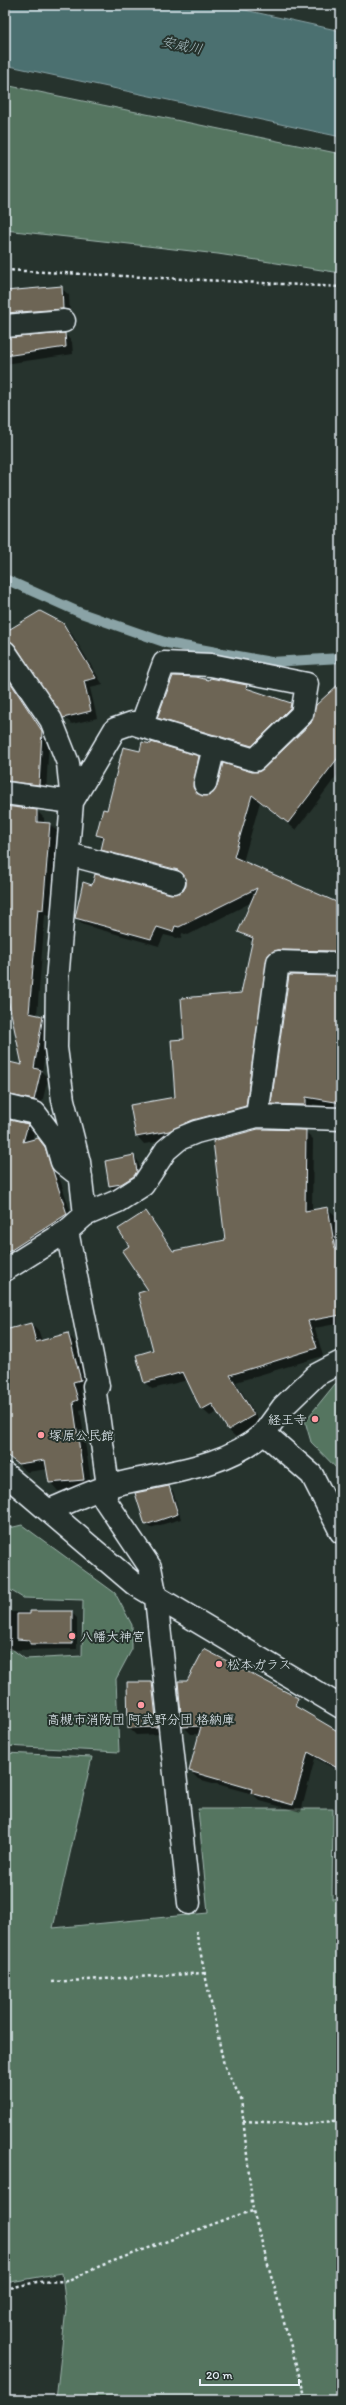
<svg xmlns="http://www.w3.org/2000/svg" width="346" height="2405" viewBox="0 0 346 2405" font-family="Itim,'Klee One',sans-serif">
<rect width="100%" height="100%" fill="#26332d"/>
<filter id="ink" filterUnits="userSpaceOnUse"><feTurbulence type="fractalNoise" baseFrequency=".025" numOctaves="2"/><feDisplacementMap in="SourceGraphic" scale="8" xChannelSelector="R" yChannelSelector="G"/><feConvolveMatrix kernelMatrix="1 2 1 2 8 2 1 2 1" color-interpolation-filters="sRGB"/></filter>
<g filter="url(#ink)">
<path fill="#547560" stroke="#9eb3ac" d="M5,85L341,154V273L218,254L5,230Z
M341,1382V1473L311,1442L305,1421L335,1384Z
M22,1525L115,1593L132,1625V1649L116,1679L119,1752L5,1746V1648L12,1649L25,1659L82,1656L83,1600L23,1598L5,1587V1529Z
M5,1753L92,1757L53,1928L208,1913L198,1809H333L332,1899L341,1898V2400H56L66,2309L62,2273L5,2283Z"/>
<path fill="#4b6f70" stroke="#8aa3a6" d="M5,5H222L341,31V137L5,65Z"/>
<path fill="#0007" d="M61,288L69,295L70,316L5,324V292Z
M65,334L72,342L73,354L5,364V339Z
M62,623L70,631L103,685L90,688L97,718L72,724L64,717L18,647L5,649V633Z
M5,672L49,739L46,792L5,791Z
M341,684V770L296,830L260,802L243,862L341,905V959L286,957L253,1114L177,1139L144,1144L137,1136L176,1098L186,1040L242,994L253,942L240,931L252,902L188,935L182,933L181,939L164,935L159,946L84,925L76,918L93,886L171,895L183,892L187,886V878L110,857L102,850L104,842L97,834L141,752L198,757L206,765L201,795L209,797L252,773L264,770L312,723Z
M247,686L252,691L291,704L298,711L259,753L166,725L158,718Z
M5,807L37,811L44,818V823L50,824L57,831L50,916L45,915L37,1015L42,1016L50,1024L42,1072L48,1078L41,1107L5,1103V1062L23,1066L9,1000H5Z
M332,857L341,859V865L338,863Z
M341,977V1109L313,1104V1113L280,1112L272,1104Z
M5,1119L27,1125L34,1132L32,1141L38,1139L52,1155L74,1222L5,1266Z
M305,1131L313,1139L312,1211L327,1208L335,1215L341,1242V1323L315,1328L323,1356L236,1382L260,1422L236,1437L228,1430L218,1412L210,1416L202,1409L188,1380L152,1389L144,1382L154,1351L149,1290L131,1246L146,1212L175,1252L226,1241Z
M134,1156L138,1161L141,1176L126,1188L114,1190L110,1186L106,1162Z
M31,1324L39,1332L42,1341L68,1334L76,1343L88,1388L80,1390L86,1408L80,1410L92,1488L58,1491L50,1482L48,1469L27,1472L5,1454V1330Z
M168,1487L173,1491L181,1519L150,1528L146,1524Z
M5,1612H71L77,1618V1649L5,1650Z
M187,1682L341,1734V1758L335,1769L315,1758L301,1812L260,1801L253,1794L198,1779L190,1771L200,1734H191L183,1726Z
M152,1683L160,1690L165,1734L136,1735L129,1728Z"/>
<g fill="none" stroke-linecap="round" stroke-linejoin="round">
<path stroke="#8aa3a6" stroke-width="10" d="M5,579L81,613L167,643L271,662L341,658"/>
</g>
<path fill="#6d6555" stroke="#e8f1f8" d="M62,286L63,309L5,313V291Z
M65,333L66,347L5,356V338Z
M40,611L63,623L96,678L84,681L91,711L63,718L15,645L5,640V632Z
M5,674L42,731L39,785L5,781Z
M173,676L196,677L209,680L210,678L247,685L246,688L291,703L290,708L252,746L157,718Z
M341,682V754L288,823L252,795L234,857L341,904V951L278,950L268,955L246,1106L193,1120L169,1131L136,1137L130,1105L175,1097L171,1040L184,1039L181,998L241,993L253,938L238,932L257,888L179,927L175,926L173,932L157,927L151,939L75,918L83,882L92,885L95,874L171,894L183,891L186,886V878L178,870L101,850L104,837L96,835L103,809L107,810L123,747L140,751L142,742L151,744V742L199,756L193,787L197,793L209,796L217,787L223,763L252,772L263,769L311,723L316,705Z
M5,806L37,810V822L50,823L43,910L38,909L29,1013L43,1016L34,1068L41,1070L34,1100L5,1094V1061L22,1065L5,985Z
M289,975L341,976V1103L306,1097V1105L271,1104Z
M5,1119L28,1124L23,1142L38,1138L45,1147L67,1214L5,1254Z
M258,1129L306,1130L305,1211L328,1207L335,1249L341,1248V1315L308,1321L317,1348L230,1375L254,1415L228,1430L212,1404L201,1410L183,1372L144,1383L136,1355L153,1350L138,1293L148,1290L122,1251L129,1246L118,1229L146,1211L173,1251L225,1240L213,1141Z
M134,1155L137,1171L134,1176L121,1184L109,1186L105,1161Z
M31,1323L36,1342L68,1333L81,1380L73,1382L78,1400L73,1402L84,1480L49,1483L45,1460L18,1464L5,1454V1330Z
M169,1486L178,1514L145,1525L135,1493Z
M30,1611H72V1644H30V1640L17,1639V1614H30Z
M204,1649L298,1698L295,1706L341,1733V1770L308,1752L293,1805L251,1793L252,1789L189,1771L201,1726L182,1727L178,1681H187Z
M127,1682H152L157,1727L128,1728Z"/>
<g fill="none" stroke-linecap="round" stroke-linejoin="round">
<g stroke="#e8f1f8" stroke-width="25">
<path id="minor" d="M5,326L64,321
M5,652L51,720L68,763L72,802L57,981L56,1048L63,1100L79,1162L85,1215
M205,784L214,747
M5,793L72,802L115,729L132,723L141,726L255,760L302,714L307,684L211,665L164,663L141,726
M68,854L174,882
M5,1106L35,1113L56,1141L62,1162L81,1177
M257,1116L278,962L341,964
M67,1231L98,1386H94L108,1486L105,1500L150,1567L156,1598L189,1903
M5,1270L67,1231L85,1215L118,1201L143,1185L166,1150L179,1139L196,1132L257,1116L341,1119
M264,1433L283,1407L316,1375L341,1362
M5,1474L133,1583L341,1707
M50,1510C69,1502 89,1492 110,1486C161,1472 223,1470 264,1433L312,1475L341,1532"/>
</g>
<path stroke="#e8f1f8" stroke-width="2.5" stroke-dasharray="3 3" stroke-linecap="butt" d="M5,270L341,287
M5,1518L12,1517
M196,1931L224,2065L241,2099L253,2211L306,2400
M52,1982L205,1973
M243,2121L308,2124L341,2120
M5,2289L37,2282L69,2281L100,2266L235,2216L253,2211"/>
<use href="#minor" stroke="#26332d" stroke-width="22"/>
</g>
</g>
<g fill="#ff9aa2" stroke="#26332d" stroke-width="1.5">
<circle cx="315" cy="1419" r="4"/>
<circle cx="41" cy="1435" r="4"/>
<circle cx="72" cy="1636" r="4"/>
<circle cx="219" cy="1664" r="4"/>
<circle cx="141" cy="1705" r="4"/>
</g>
<g text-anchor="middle" stroke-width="4" stroke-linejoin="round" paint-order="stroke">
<g font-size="13" fill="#e8f1f8" stroke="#26332d" text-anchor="start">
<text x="307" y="1424" text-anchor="end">経王寺</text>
<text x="49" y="1440">塚原公民館</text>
<text x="80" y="1641">八幡大神宮</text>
<text x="227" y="1669">松本ガラス</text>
<text x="141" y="1724" text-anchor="middle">高槻市消防団 阿武野分団 格納庫</text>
</g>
<g font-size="14" font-style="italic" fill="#a9bdc2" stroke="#26332d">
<text transform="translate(182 45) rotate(12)" y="5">安威川</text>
</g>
</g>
<rect width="346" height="2405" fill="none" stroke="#26332d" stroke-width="20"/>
<rect x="10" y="10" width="326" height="2385" fill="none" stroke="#e8f1f8" stroke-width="1.5" filter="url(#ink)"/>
<path d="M200 2379v6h99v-6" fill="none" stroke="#e8f1f8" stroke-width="2"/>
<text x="206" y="2379" font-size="12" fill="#e8f1f8" stroke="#26332d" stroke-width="3" paint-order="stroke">20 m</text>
</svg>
